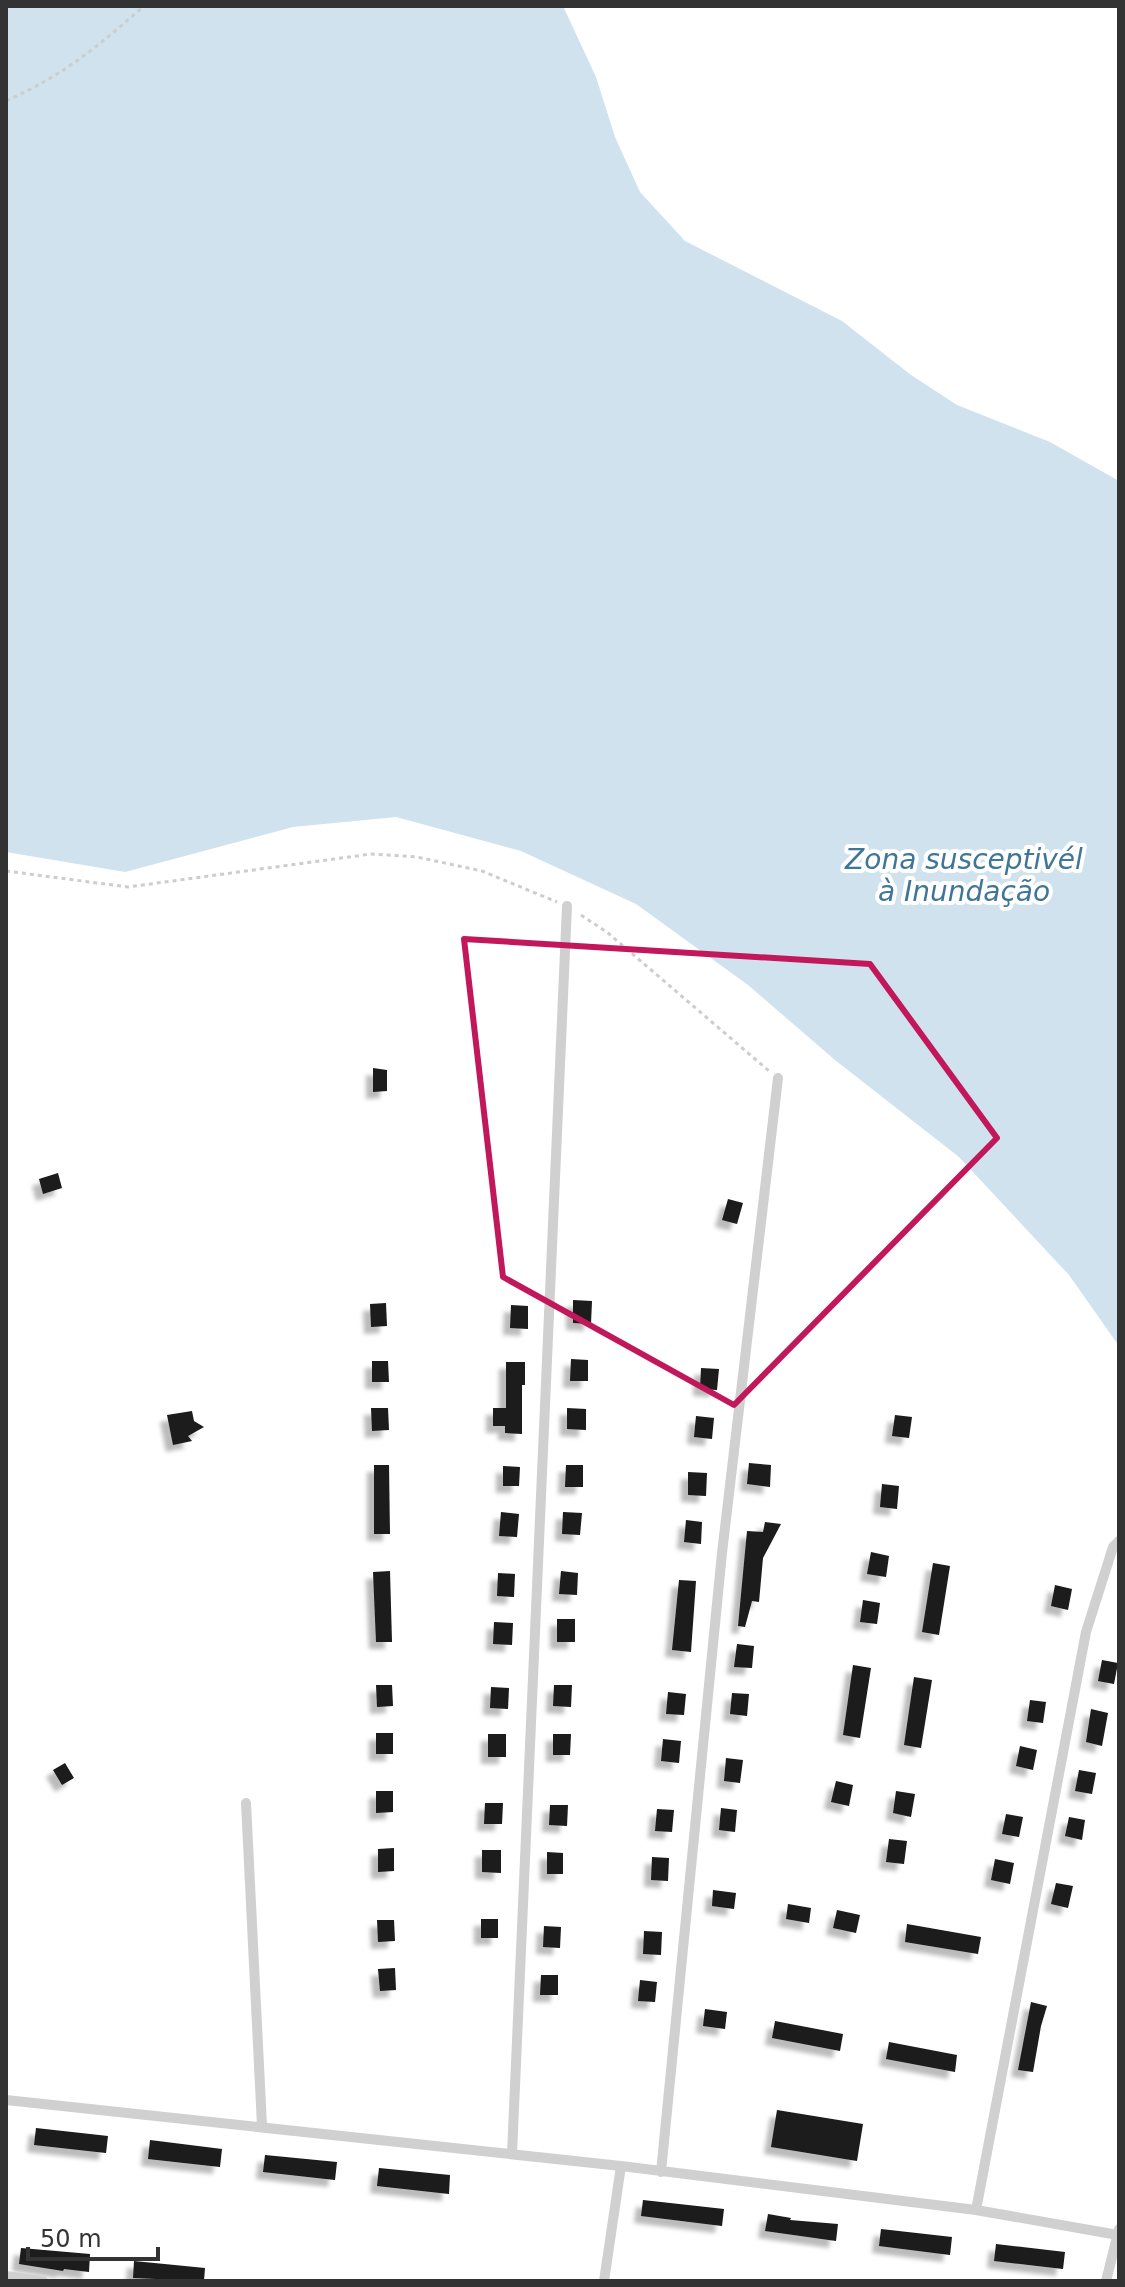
<svg xmlns="http://www.w3.org/2000/svg" width="1125" height="2287" viewBox="0 0 1125 2287" font-family="'DejaVu Sans',sans-serif">
<defs>
<filter id="shadow"><feDropShadow dx="-7" dy="7" stdDeviation="2" flood-color="#0004"/></filter>
</defs>
<rect width="100%" height="100%" fill="#fff"/>
<path fill="#cfe2ee" d="M6,6H563L596,77L615,137L640,192L685,241L842,321L911,375L957,405L1050,442L1119,481V1346L1069,1275L959,1157L835,1060L748,985L636,904L521,851L396,817L293,827L125,872L6,852Z"/>
<path fill="#1a1a1a" filter="url(#shadow)" d="M373,1068L387,1070V1091L373,1092Z
M58,1173L62,1188L43,1194L39,1179Z
M728,1199L743,1203L737,1224L722,1220Z
M573,1300L592,1301L591,1324L573,1323Z
M386,1303L387,1326L371,1327L370,1304Z
M511,1305L528,1306V1329L510,1328Z
M571,1359L588,1360V1381H570Z
M372,1361H388L389,1382H372Z
M506,1362H525V1385H522V1434L505,1433V1426H493V1408H506Z
M701,1368L719,1369L717,1390L700,1389Z
M371,1408H388L389,1430L372,1431Z
M567,1408L586,1409V1430L567,1429Z
M192,1411L194,1421L204,1427L188,1436L192,1441L173,1445L167,1415Z
M895,1415L912,1417L909,1438L892,1436Z
M696,1416L714,1418L712,1439L694,1437Z
M749,1463L771,1465L770,1487L747,1484Z
M374,1465H389L390,1534H374Z
M566,1465H583V1487H565Z
M503,1466L520,1467L519,1486H503Z
M688,1472L707,1473L706,1496L688,1495Z
M882,1484L899,1486L897,1509L880,1507Z
M501,1512L519,1514L517,1537L499,1536Z
M563,1512L582,1513L580,1535L562,1534Z
M686,1520L702,1522L701,1544L684,1542Z
M765,1522L781,1524L763,1558L759,1602L752,1601L745,1627L738,1626L747,1531L763,1532Z
M871,1552L889,1556L886,1577L867,1574Z
M933,1563L950,1566L939,1635L922,1632Z
M390,1571L392,1642H376L373,1572Z
M561,1571L578,1573L577,1595L559,1594Z
M498,1573L515,1574L514,1597L497,1596Z
M679,1580L696,1581L691,1652L672,1650Z
M1055,1585L1072,1589L1068,1610L1051,1606Z
M863,1600L880,1603L877,1624L860,1622Z
M557,1619H575V1642H557Z
M494,1622L513,1623L512,1645L493,1644Z
M737,1644L754,1646L752,1668L734,1667Z
M1102,1660L1118,1663L1114,1684L1098,1681Z
M853,1665L871,1668L860,1738L843,1735Z
M914,1677L932,1680L921,1748L904,1745Z
M376,1685H392L393,1706L377,1707Z
M554,1685H572L571,1707L553,1706Z
M491,1687L509,1688L508,1709L490,1708Z
M668,1692L686,1694L684,1715L666,1714Z
M732,1693L749,1694L747,1716L730,1714Z
M1030,1700L1046,1702L1043,1723L1027,1721Z
M1091,1709L1108,1713L1102,1746L1086,1742Z
M376,1733H393V1754H376Z
M488,1734H506V1757H488Z
M553,1734H571L570,1755H553Z
M663,1739L681,1741L679,1763L661,1761Z
M1020,1746L1037,1750L1033,1770L1016,1766Z
M726,1758L743,1760L740,1783L724,1781Z
M65,1763L74,1778L62,1785L53,1770Z
M1079,1770L1096,1773L1092,1794L1075,1791Z
M836,1781L853,1785L849,1806L831,1802Z
M376,1791H393V1812L376,1813Z
M896,1791L915,1794L911,1817L893,1813Z
M485,1803H503L502,1824H484Z
M550,1805H568L567,1826L549,1825Z
M721,1808L737,1810L735,1832L719,1830Z
M657,1809L674,1810L672,1832L655,1831Z
M1006,1814L1023,1817L1019,1837L1002,1834Z
M1069,1817L1085,1820L1082,1840L1065,1836Z
M889,1839L907,1841L904,1864L886,1862Z
M394,1848V1871L378,1872V1849Z
M482,1850H501V1873L482,1872Z
M547,1852L563,1853V1874H547Z
M652,1857L669,1858L668,1881L651,1880Z
M995,1859L1014,1863L1010,1884L991,1880Z
M1056,1883L1073,1886L1068,1908L1051,1904Z
M713,1890L736,1893L734,1909L712,1906Z
M788,1904L811,1908L809,1923L786,1919Z
M837,1910L860,1915L856,1933L833,1928Z
M481,1919H498V1938H481Z
M377,1920H394L395,1941L378,1942Z
M907,1924L981,1937L978,1954L905,1942Z
M544,1926L561,1927L560,1948L543,1947Z
M644,1931L662,1932L661,1955L643,1954Z
M395,1968L396,1990L380,1991L378,1969Z
M541,1975H558V1995H540Z
M640,1980L657,1982L655,2002L638,2001Z
M1031,2002L1047,2006L1041,2026L1033,2072L1018,2070Z
M705,2009L727,2012L725,2029L703,2026Z
M775,2021L843,2034L840,2051L772,2038Z
M889,2042L957,2055L955,2072L886,2059Z
M777,2110L863,2124L857,2161L771,2147Z
M36,2128L108,2136L106,2153L34,2145Z
M150,2140L222,2149L220,2167L148,2159Z
M265,2155L337,2162L335,2180L263,2172Z
M379,2168L450,2175L449,2194L377,2186Z
M643,2200L724,2209L722,2226L641,2216Z
M768,2214L791,2218L790,2220L838,2224L836,2241L765,2231Z
M881,2229L952,2237L950,2255L879,2246Z
M996,2244L1065,2252L1063,2269L994,2261Z
M21,2248L90,2254L89,2272L64,2269L63,2271L19,2264Z
M134,2261L205,2268L204,2281L133,2278Z"/>
<g fill="none" stroke-linecap="round" stroke-linejoin="round">
<path stroke="#cdcdcd" stroke-width="3" stroke-dasharray="4 4" stroke-linecap="butt" d="M6,101C64,75 97,47 144,6
M6,871L128,887L371,854L417,857L482,871L557,902
M581,915L608,933L769,1071"/>
<path stroke="#d0d0d0" stroke-width="10" d="M246,1803L262,2126
M6,2100L621,2166L976,2210L1118,2235
M512,2154L567,906
M661,2172L722,1553L778,1078
M976,2210L1086,1632L1113,1547L1119,1541
M6,2276L43,2281
M604,2281L621,2166
M1106,2281L1119,2229"/>
</g>
<path fill="none" stroke="#c2185b" stroke-width="6" stroke-linejoin="round" d="M464,939L870,964L997,1138L734,1405L503,1277Z"/>
<g text-anchor="middle" stroke-width="8" stroke-linejoin="round" paint-order="stroke">
<g font-size="28" font-style="italic" fill="#3f7597" stroke="#fff">
<text x="964" y="869">Zona susceptivél<tspan x="964" dy="32">à Inundação</tspan></text>
</g>
</g>
<rect width="1125" height="2287" fill="none" stroke="#333333" stroke-width="16"/>
<path d="M28 2247v12h130v-12" fill="none" stroke="#333333" stroke-width="4"/>
<text x="40" y="2247" font-size="24" fill="#333333" stroke="#ffffff" stroke-width="6" paint-order="stroke">50 m</text>
</svg>
